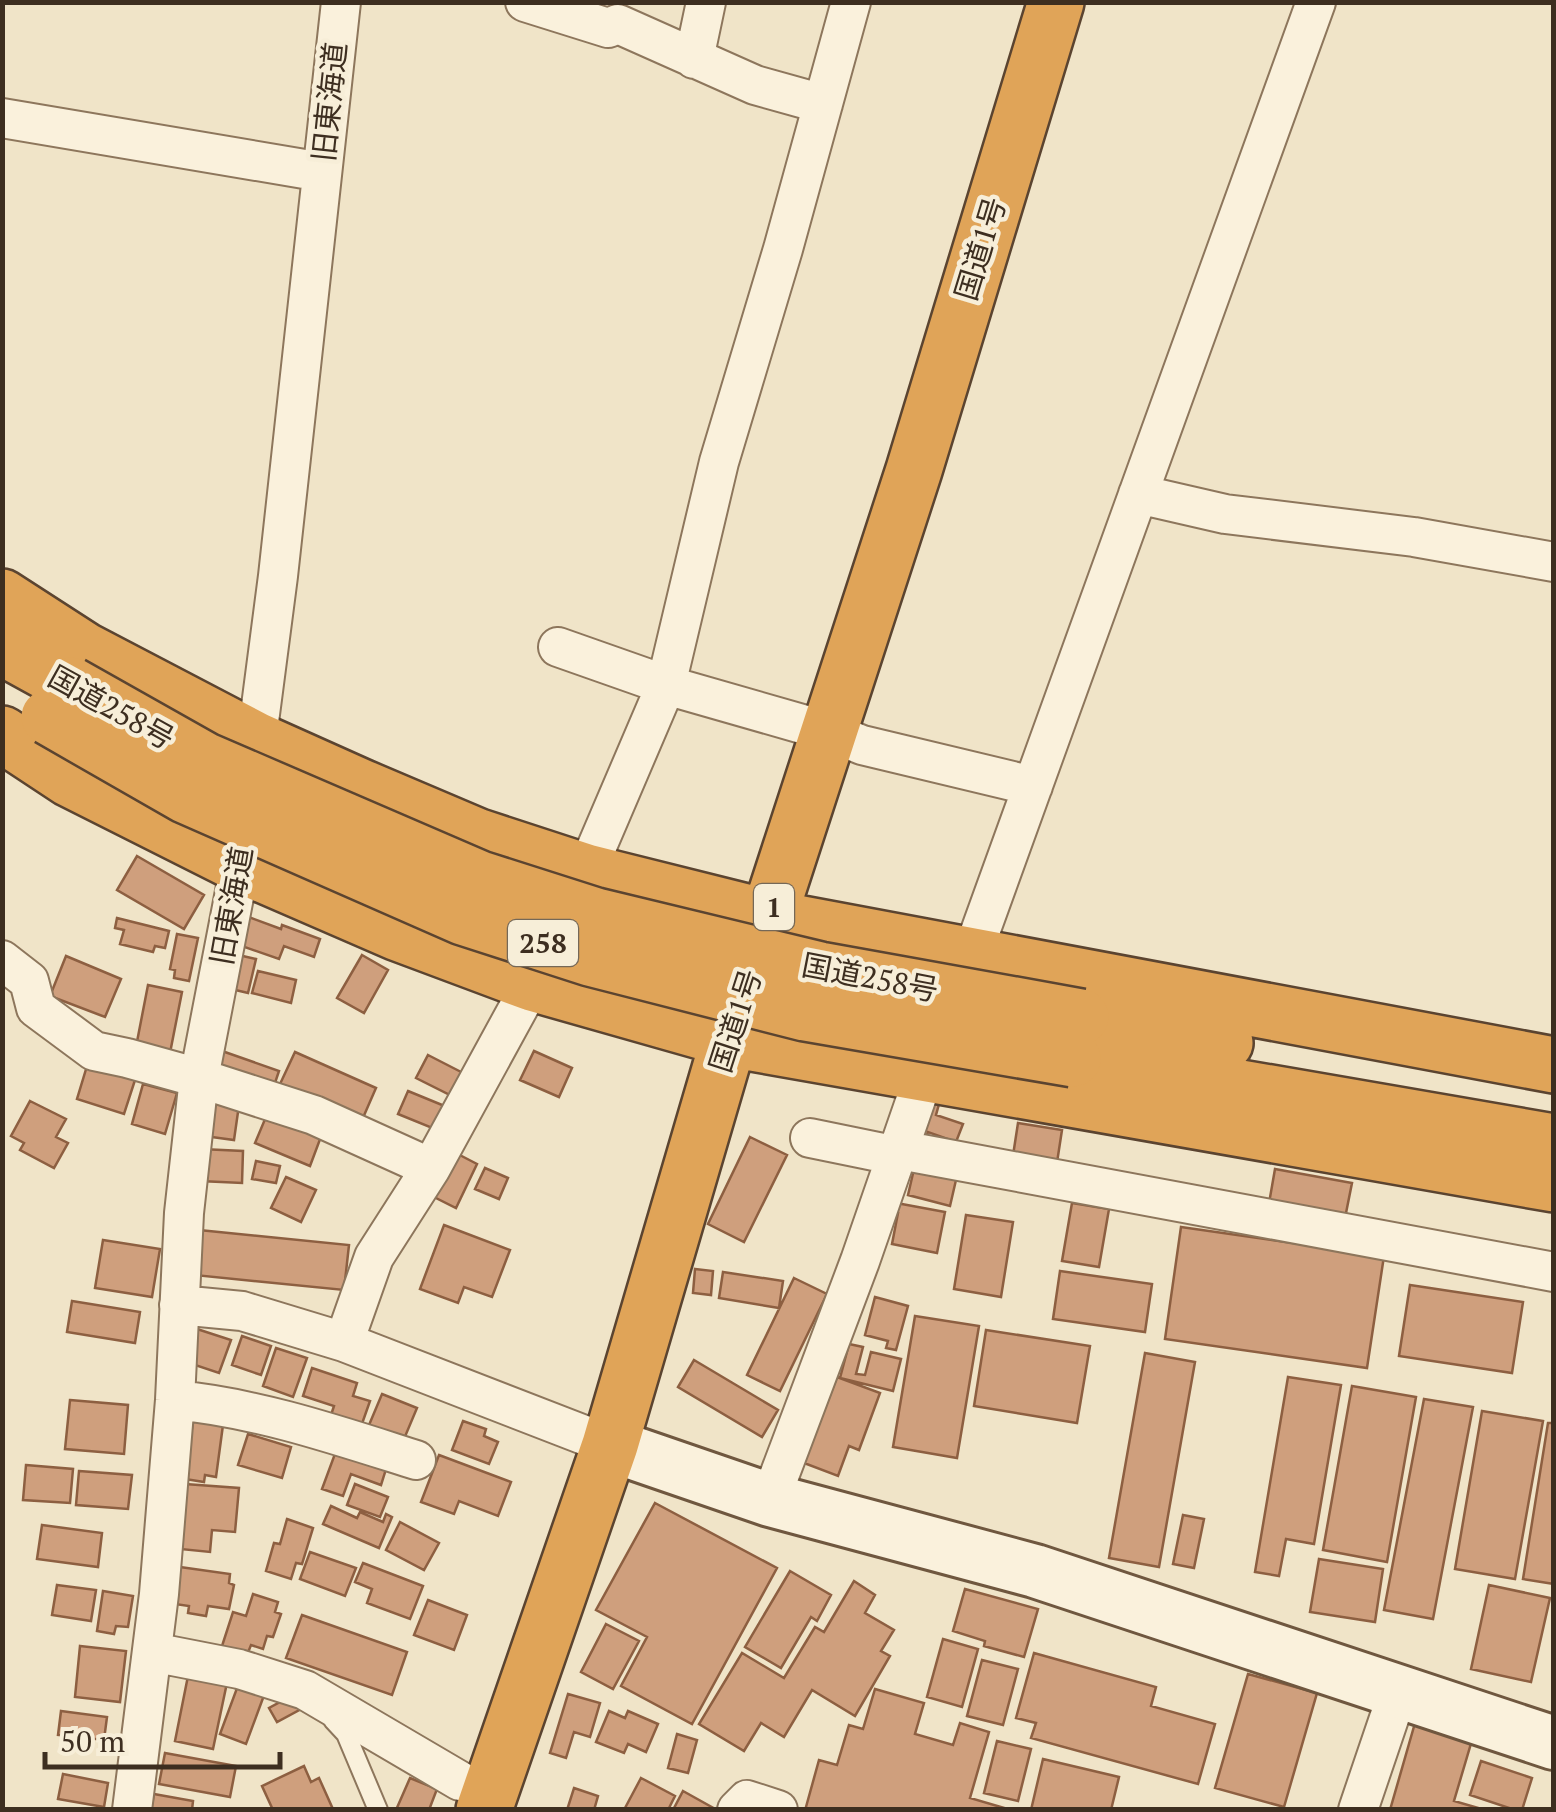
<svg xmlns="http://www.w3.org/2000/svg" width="1556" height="1812" viewBox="0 0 1556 1812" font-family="'PT Serif','Noto Sans JP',serif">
<rect width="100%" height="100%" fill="#f0e4c8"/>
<path fill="#cf9f7d" stroke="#8d5f41" stroke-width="2.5" d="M137,856L204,895L184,929L117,890Z
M246,916L281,929L282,925L320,939L314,957L284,946L279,959L236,944Z
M117,918L169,931L165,948L155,946L153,952L120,944L124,930L115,928Z
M177,934L198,938L189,981L174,978L175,970L170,969Z
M234,954L256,959L248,993L227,988Z
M362,955L388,970L364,1013L337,998Z
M66,956L121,979L105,1017L50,996Z
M258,971L296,980L291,1003L252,993Z
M148,985L182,992L169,1058L135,1052Z
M222,1051L279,1071L271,1095L213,1075Z
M534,1051L572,1068L559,1097L520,1080Z
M295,1052L376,1088L362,1120L280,1084Z
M428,1055L463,1073L452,1096L416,1078Z
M87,1066L135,1080L124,1114L77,1099Z
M143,1084L177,1093L165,1134L132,1124Z
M408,1091L447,1107L437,1130L398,1114Z
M208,1100L239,1105L234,1140L204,1136Z
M925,1100L939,1104L936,1115L963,1124L956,1142L928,1132L925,1140L912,1135Z
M30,1101L66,1119L56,1137L68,1143L54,1168L20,1150L24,1143L11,1136Z
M268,1112L322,1134L310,1166L255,1143Z
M1018,1123L1062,1130L1056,1169L1012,1162Z
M750,1137L787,1155L744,1242L708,1224Z
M201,1149L243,1151L242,1183L200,1181Z
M452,1151L477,1164L456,1208L430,1195Z
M256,1161L280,1166L276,1183L252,1179Z
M485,1168L508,1178L499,1199L475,1189Z
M914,1169L956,1180L950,1206L908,1195Z
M1275,1169L1352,1183L1344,1223L1268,1209Z
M286,1177L316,1190L301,1222L271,1208Z
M891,1202L945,1212L937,1253L892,1244L898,1213L889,1211Z
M1072,1203L1109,1209L1099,1267L1062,1261Z
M966,1215L1013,1222L1001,1297L954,1289Z
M444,1225L510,1250L492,1297L464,1287L458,1303L420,1289Z
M1181,1227L1384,1256L1367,1368L1165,1339Z
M199,1230L349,1245L344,1290L194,1275Z
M103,1240L160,1249L152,1297L95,1288Z
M695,1269L713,1271L711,1295L693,1293Z
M1060,1271L1152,1284L1145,1332L1053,1319Z
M723,1272L783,1281L779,1308L719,1298Z
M794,1278L827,1294L780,1391L747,1375Z
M1410,1285L1523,1302L1512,1373L1399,1356Z
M875,1297L908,1306L896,1350L886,1348L888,1341L865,1335Z
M72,1301L140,1312L135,1343L67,1332Z
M915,1316L979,1326L957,1458L893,1447Z
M197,1329L231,1340L219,1373L186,1362Z
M986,1330L1090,1346L1077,1423L974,1406Z
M242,1336L271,1346L261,1375L232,1365Z
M849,1344L863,1347L856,1374L865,1375L871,1352L901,1359L893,1391L840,1378Z
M276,1348L307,1358L293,1397L263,1386Z
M1145,1353L1195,1362L1159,1567L1109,1558Z
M694,1360L778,1410L762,1437L678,1387Z
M312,1368L357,1383L353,1396L370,1401L357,1438L327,1427L334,1406L303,1396Z
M837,1377L880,1393L859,1450L849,1446L838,1476L804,1463Z
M1288,1377L1341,1385L1314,1544L1286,1539L1279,1576L1255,1572Z
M1352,1386L1416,1397L1387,1562L1323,1550Z
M382,1394L417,1408L404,1439L369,1425Z
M1424,1399L1473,1407L1433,1619L1384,1610Z
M70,1400L128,1405L124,1454L65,1449Z
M1482,1411L1543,1421L1515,1579L1455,1569Z
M193,1421L223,1425L216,1477L205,1475L204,1482L185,1479Z
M463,1421L486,1429L484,1436L498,1442L489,1464L452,1450Z
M1548,1423H1554V1584L1523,1579Z
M248,1434L291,1447L282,1478L238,1465Z
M336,1451L386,1469L381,1485L351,1474L343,1496L322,1489Z
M439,1455L511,1482L498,1516L459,1501L454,1514L421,1502Z
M26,1465L73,1469L70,1503L23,1500Z
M79,1471L132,1475L128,1509L76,1505Z
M185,1484L239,1488L235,1532L212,1530L210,1552L180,1549Z
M355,1484L388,1497L380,1517L347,1505Z
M655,1503L777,1568L692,1724L621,1686L647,1637L596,1610Z
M331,1506L357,1518L360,1512L383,1522L386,1514L392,1517L379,1548L323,1524Z
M1183,1515L1204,1519L1194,1568L1173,1564Z
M287,1519L313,1528L302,1564L296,1563L291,1579L266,1571L274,1543L280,1544Z
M400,1522L439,1543L424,1570L386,1550Z
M42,1525L102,1533L98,1567L37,1559Z
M310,1552L356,1568L345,1596L300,1579Z
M1319,1559L1383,1569L1375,1622L1310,1612Z
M363,1563L423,1586L410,1619L367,1603L372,1589L355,1582Z
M180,1567L230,1574L229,1583L234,1585L229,1609L208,1606L206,1616L188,1613L189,1606L175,1604Z
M790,1571L831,1595L817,1621L811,1617L781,1668L745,1647Z
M854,1581L875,1595L865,1613L894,1630L881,1651L890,1656L855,1716L812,1690L784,1737L761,1723L744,1751L699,1724L742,1653L784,1678L815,1627L824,1632Z
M57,1585L96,1590L91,1621L52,1615Z
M1489,1585L1550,1598L1531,1682L1471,1669Z
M965,1589L1038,1609L1024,1657L984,1646L985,1641L953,1631Z
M103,1591L133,1596L128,1627L116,1626L114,1634L97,1631Z
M253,1594L278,1602L275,1612L281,1614L273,1637L267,1636L263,1649L251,1645L247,1655L222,1646L233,1612L246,1616Z
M428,1600L467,1615L454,1650L414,1635Z
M302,1615L407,1652L392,1695L286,1658Z
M606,1624L639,1641L613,1689L581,1672Z
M943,1639L978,1649L962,1707L927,1697Z
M80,1646L126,1651L120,1702L75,1697Z
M1034,1653L1156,1687L1151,1706L1215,1724L1198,1784L1031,1738L1036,1723L1016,1718Z
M982,1660L1018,1669L1003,1725L967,1716Z
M189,1671L228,1678L213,1749L175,1741Z
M1248,1674L1317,1693L1284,1807L1215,1788Z
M240,1680L266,1690L246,1744L220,1734Z
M875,1689L924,1703L915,1734L953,1745L960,1723L989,1732L970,1798L1011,1810H813L806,1807L819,1760L837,1765L849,1725L863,1729Z
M295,1694L303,1708L277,1722L269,1708Z
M568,1694L600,1703L590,1737L574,1732L566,1758L550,1753Z
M61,1711L107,1717L104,1740L58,1735Z
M609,1711L625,1718L628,1711L658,1724L646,1752L628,1744L624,1753L596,1742Z
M1415,1723L1472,1740L1454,1801L1485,1810H1390Z
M677,1734L697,1740L688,1773L668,1768Z
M997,1741L1031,1749L1018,1801L984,1793Z
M165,1753L236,1766L230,1797L159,1784Z
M1043,1759L1119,1777L1111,1810H1031Z
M1481,1761L1532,1778L1522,1810H1515L1470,1795Z
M304,1766L311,1782L319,1778L332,1807L326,1810H273L262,1786Z
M63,1774L108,1783L104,1807L58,1799Z
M410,1778L437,1789L429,1810H396Z
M641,1778L675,1796L668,1810L625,1808Z
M574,1788L598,1796L594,1810H567Z
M683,1791L717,1810H673Z
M154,1794L193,1801L192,1810H151Z"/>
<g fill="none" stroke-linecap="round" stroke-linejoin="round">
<g stroke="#8d765c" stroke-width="22">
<path id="lane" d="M333,1720L346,1734L378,1810"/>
</g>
<g stroke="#8d765c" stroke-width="42">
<path id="street" d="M525,2L608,28L618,24L755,85L823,104
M694,59L706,2
M2,118L322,172
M1138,494L1225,514L1414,537L1554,562
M558,647L666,685L830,732L862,745L1033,786
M254,760L278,576L341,2
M586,872L666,685L719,462L783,249L851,2
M971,957L1316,2
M2,960L29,981L36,1008L94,1051L127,1058L199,1078L314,1115L431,1168
M810,1138L898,1156
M900,1150L1554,1272
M179,1305L242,1311L344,1342L610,1445
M344,1342L374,1257L431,1168L532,983
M175,1400C258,1408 337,1435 416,1460
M770,1500L860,1261L925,1073
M152,1652L239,1669L305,1690L460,1781
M132,1810L159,1594L175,1400L184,1213L199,1078L244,845
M737,1810L747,1800L778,1810
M1358,1810L1398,1692"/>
</g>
<g stroke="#6f573f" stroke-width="58">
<path id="secondary" d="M610,1445L770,1500L1035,1571L1554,1743"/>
</g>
<g stroke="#5b4430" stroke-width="60">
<path id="highway" d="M2,597L84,650L256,740L361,787L479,837L586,872L770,918L1554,1065
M2,647L71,685
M2,734L70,779L241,865L398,933L532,983L729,1039L1554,1184
M1081,1017L1225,1043
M1073,1059L1554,1142
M484,1810L610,1445L729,1039L914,470L1056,2"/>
</g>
<use href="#lane" stroke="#faf1dc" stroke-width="18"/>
<use href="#street" stroke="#faf1dc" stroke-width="38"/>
<use href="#secondary" stroke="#faf1dc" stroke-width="52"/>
<use href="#highway" stroke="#e0a458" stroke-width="55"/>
<g stroke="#5b4430" stroke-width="60" stroke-linecap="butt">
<path id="highway-bridge" d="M71,685L204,760L480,879L596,916L820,970L1081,1017
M49,717L185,795L463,917L590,958L805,1013L1073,1059"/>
</g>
<use href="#highway-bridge" stroke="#e0a458" stroke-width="55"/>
</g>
<g text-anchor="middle" stroke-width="9" stroke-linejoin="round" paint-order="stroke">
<g fill="#f7eed8" stroke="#756857" stroke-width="2.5">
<rect x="754" y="884" width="40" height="46" rx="8"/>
<rect x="508" y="920" width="70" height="46" rx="8"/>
</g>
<g font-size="28" font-weight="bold" fill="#3d2e20">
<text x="774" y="917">1</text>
<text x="543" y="953">258</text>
</g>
<g font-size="30" fill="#3d2e20" stroke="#f7eed8">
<text transform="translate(330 102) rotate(-84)" y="10">旧東海道</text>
<text transform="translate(981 249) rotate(-73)" y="10">国道1号</text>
<text transform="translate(111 708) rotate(29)" y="10">国道258号</text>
<text transform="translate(232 906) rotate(-80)" y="10">旧東海道</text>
<text transform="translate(870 978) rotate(11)" y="10">国道258号</text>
<text transform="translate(736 1021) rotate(-72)" y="10">国道1号</text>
</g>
</g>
<rect width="1556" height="1812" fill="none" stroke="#3d2e20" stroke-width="10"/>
<path d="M45 1752v15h235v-15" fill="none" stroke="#3d2e20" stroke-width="5"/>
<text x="60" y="1752" font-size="30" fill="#3d2e20" stroke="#f7eed8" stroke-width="8" paint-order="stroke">50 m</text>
</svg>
